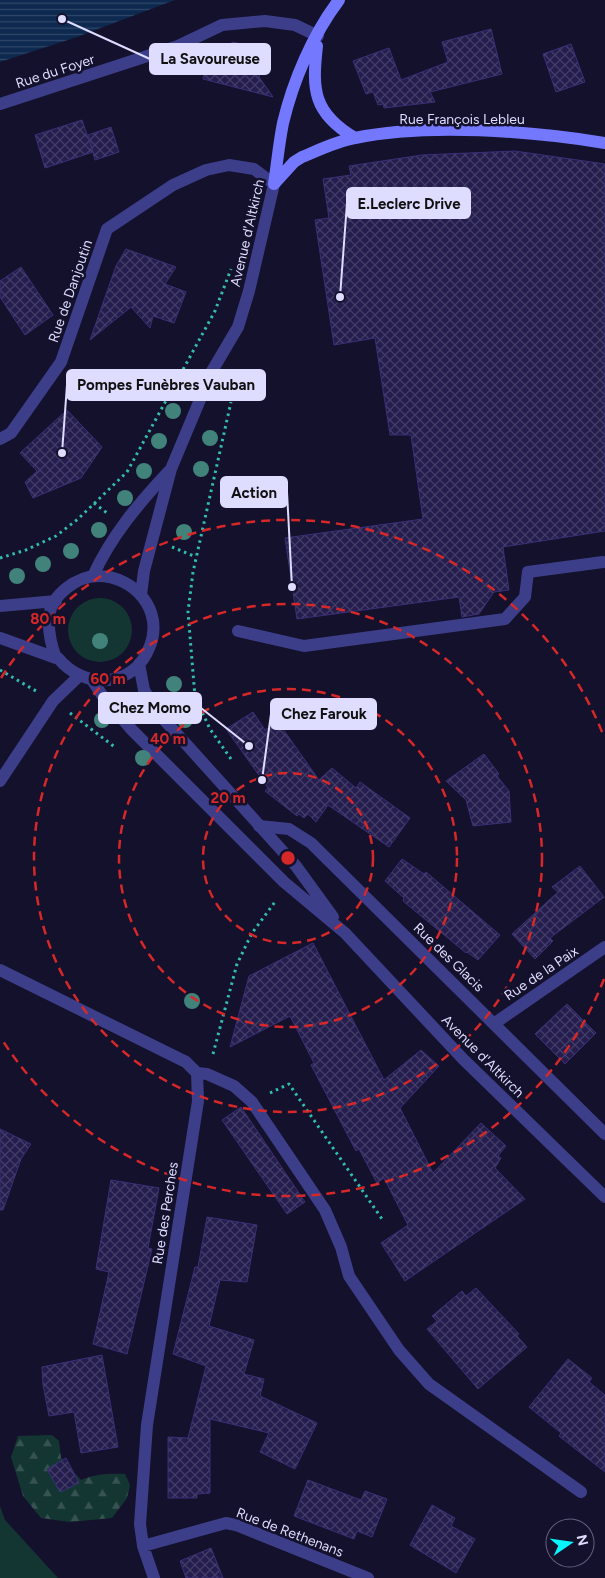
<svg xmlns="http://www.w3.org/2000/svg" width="605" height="1578" viewBox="0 0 605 1578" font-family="Figtree,sans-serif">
<defs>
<pattern id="forest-firs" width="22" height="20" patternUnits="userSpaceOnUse" patternTransform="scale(1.25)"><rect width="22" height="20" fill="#143632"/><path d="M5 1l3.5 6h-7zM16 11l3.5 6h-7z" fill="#365251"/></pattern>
<pattern id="water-rules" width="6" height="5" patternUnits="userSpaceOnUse" patternTransform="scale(1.25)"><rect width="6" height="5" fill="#0d294f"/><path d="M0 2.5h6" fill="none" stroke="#304769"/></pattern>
<pattern id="building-cross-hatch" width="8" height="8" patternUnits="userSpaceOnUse" patternTransform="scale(1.25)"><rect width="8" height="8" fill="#241d4d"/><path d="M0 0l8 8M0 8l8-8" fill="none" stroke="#433d68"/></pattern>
</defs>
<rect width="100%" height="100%" fill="#14112c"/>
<path fill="#143632" d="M68 630a32 32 0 1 1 64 0a32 32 0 1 1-64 0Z
M0,1506L5,1520L58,1578H0Z"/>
<path fill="url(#forest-firs)" d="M52,1435L59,1441L61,1458L81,1480C95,1474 109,1473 125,1474L130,1485L127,1498L112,1518L70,1522L41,1518L23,1496L11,1457L18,1436Z"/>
<path fill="url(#water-rules)" d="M0,0H175L74,38L0,62Z"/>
<path fill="url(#building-cross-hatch)" stroke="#3a2f78" d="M491,29L502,74L430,92L435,102L384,108L383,104L378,105L373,92L366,94L353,61L389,48L401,80L448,62L442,42Z
M233,42L266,50L259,77L273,97L203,79L209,57Z
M571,44L585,82L556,92L543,54Z
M82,120L93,152L45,168L35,135Z
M111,127L119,152L95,160L88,135Z
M515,151L605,164V531L503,547L509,590L494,592L479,614L462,617L459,597L297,619L285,538L423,519L411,435H390L375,338L334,345L315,220L329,218L323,179L351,175L349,166L422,155Z
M126,249L176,267L165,284L186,292L174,323L153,316L150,328L131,307L90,340L116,266Z
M21,267L53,315L25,335L0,297V281Z
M67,410L102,447L81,478L33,498L25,482L37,471L20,453Z
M253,712L265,730L278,722L319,780L332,768L356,788L360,782L410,818L389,847L328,805L316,822L308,814L304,818L299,814L297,816L265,791L268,788L226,729Z
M484,754L499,774L497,776L509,791L511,822L473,826L466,800L446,781Z
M402,859L424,874L426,872L500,935L478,960L467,952L466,953L403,901L404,898L385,881Z
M580,866L604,897L550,938L553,941L535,959L512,934L558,892L552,887Z
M313,943L384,1080L421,1050L439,1066L400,1108L433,1173L481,1123L506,1146L498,1156L501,1158L495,1168L525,1199L405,1281L381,1243L408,1225L384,1178L377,1183L359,1149L356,1151L311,1065L314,1063L290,1016L230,1047L249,976Z
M567,1004L596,1033L565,1064L535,1034Z
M241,1107L305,1202L287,1214L222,1120Z
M0,1129L31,1144L21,1159L3,1210H0Z
M111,1180L159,1188L148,1248L152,1249L127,1354L93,1344L109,1272L96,1269Z
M207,1217L257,1225L247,1282L220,1280L209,1326L254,1340L244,1374L264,1379L260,1396L317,1423L295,1469L260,1452L269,1433L210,1419V1493L197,1494V1498H168V1437L188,1438L206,1366L173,1354L195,1267H198Z
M476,1288L519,1334L517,1336L527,1347L478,1389L427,1329L437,1321L432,1316L462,1291L466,1296Z
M102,1355L118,1447L81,1453L74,1412L49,1416L43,1385L42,1367Z
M568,1359L592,1378L589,1382L605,1395V1472L559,1436L561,1433L529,1407Z
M66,1458L79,1483L60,1492L47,1469Z
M308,1480L361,1500L365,1491L387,1499L372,1537L357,1531L354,1539L294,1516Z
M432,1505L455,1518L451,1526L475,1539L456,1573L410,1545Z
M211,1548L223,1578H186L180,1561Z"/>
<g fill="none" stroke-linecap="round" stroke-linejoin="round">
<path stroke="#31bead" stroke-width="3" stroke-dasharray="2.5 4" stroke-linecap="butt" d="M94,503L107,513
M172,547L196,557
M0,558L26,550L56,536L78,519L127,472L215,311L231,269
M0,670L36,691
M176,703L195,697
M70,713L116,748
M231,759L210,729L195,697L188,612L193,572L231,402
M213,1054L237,964L252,933L275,902
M270,1093L289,1084L382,1219"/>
<path stroke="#3d3e8a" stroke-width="12" d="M238,631L304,646L505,619L525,597L528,572L603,562"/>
<path stroke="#3d3e8a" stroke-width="12" d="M0,104L178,46L222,25L265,21L295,25L318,36
M0,439L11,433L61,362L107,229L173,185L206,170L229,165L254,169L274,184
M0,781L53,701L79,676
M259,826L289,829L311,843L605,1134
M0,970L186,1062L197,1073L198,1101L147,1425L140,1524L143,1546L154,1578
M495,1023L605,947
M197,1073L207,1074L234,1086L252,1102L325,1210L341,1247L349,1276L399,1350L429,1384L581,1492
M143,1546L226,1523L236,1525L368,1578"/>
<path stroke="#3d3e8a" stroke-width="12" d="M93,576C111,536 139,503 169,471
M141,595L144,571L171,469L212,371L238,327L249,291L274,184
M0,606L56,601
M0,638L56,658H58C84,690 134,689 150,646C164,610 134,576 98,576C77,576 51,595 49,617C48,632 51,645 56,658
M139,664L144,690L158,713L296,866L333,917
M92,680L102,695L132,730L284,882L345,933L463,1059L605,1197"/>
<path stroke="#7378ff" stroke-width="12" d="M317,46C312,90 313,113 355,138
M274,184L294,162L302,157C319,150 337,141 355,138C429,123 531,131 605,143
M274,184C277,164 279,143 283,123C293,81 313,34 339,0"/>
</g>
<g fill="#41837b">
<circle cx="173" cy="411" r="8"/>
<circle cx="210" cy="438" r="8"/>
<circle cx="159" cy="441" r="8"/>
<circle cx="201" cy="469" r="8"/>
<circle cx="144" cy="471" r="8"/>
<circle cx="125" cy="498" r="8"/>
<circle cx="99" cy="530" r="8"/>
<circle cx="184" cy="532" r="8"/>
<circle cx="71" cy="551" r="8"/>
<circle cx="43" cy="564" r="8"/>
<circle cx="17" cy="576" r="8"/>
<circle cx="100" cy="641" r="8"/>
<circle cx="174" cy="684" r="8"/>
<circle cx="102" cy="720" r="8"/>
<circle cx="185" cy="720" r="8"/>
<circle cx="143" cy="758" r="8"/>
<circle cx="192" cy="1001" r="8"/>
</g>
<g fill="none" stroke="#d62828" stroke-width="2.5" stroke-dasharray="9 6">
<circle cx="288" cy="858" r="85"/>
<circle cx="288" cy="858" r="169"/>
<circle cx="288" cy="858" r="254"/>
<path d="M604 979A339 339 0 0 1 1 1038M1 678A339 339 0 0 1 604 737"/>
</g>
<g text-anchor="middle" stroke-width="5" stroke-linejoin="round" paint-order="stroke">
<g font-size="14" fill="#dedcff" stroke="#14112c">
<text transform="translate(55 71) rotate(-18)" y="5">Rue du Foyer</text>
<text x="462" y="124">Rue François Lebleu</text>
<text transform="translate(247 233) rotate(-77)" y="5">Avenue d'Altkirch</text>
<text transform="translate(70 291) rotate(-71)" y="5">Rue de Danjoutin</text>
<text transform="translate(449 957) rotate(44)" y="5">Rue des Glacis</text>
<text transform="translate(541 973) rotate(-34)" y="5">Rue de la Paix</text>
<text transform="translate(483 1056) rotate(45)" y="5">Avenue d'Altkirch</text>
<text transform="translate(165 1213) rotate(-81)" y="5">Rue des Perches</text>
<text transform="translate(290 1532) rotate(21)" y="5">Rue de Rethenans</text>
</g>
</g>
<circle cx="288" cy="858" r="8" fill="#d62828" stroke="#14112c" stroke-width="2.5"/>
<g font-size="15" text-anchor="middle" font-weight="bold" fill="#d62828" stroke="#14112c" stroke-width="5" stroke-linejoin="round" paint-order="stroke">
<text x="48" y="624">80 m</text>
<text x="108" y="684">60 m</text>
<text x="168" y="744">40 m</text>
<text x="228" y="803">20 m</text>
</g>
<path fill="none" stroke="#dedcff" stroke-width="2" d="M62 19L150 59M340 297L347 203M62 453L67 385M292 587L287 492M249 746L201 708M262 780L271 714"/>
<g fill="#dedcff" stroke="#14112c" stroke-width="2">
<circle cx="62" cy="19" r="5"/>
<circle cx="340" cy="297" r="5"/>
<circle cx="62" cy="453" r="5"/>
<circle cx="292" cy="587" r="5"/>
<circle cx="249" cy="746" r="5"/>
<circle cx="262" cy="780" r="5"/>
</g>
<g fill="#dedcff" stroke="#dedcff" stroke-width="2">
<rect x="150" y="44" width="120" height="30" rx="5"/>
<rect x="347" y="188" width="123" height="30" rx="5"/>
<rect x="67" y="370" width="198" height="30" rx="5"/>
<rect x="221" y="477" width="66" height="30" rx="5"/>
<rect x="99" y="693" width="102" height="30" rx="5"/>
<rect x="271" y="699" width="105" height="30" rx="5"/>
</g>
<g font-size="15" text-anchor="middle" font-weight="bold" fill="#111">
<text x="210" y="64">La Savoureuse</text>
<text x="409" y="209">E.Leclerc Drive</text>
<text x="166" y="390">Pompes Funèbres Vauban</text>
<text x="254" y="498">Action</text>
<text x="150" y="713">Chez Momo</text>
<text x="324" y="719">Chez Farouk</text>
</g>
<g transform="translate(570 1543) rotate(77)"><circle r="24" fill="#14112c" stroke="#656280"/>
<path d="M0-4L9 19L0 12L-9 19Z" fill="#08f4fe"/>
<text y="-8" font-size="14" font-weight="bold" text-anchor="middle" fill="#dedcff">N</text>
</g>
</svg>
